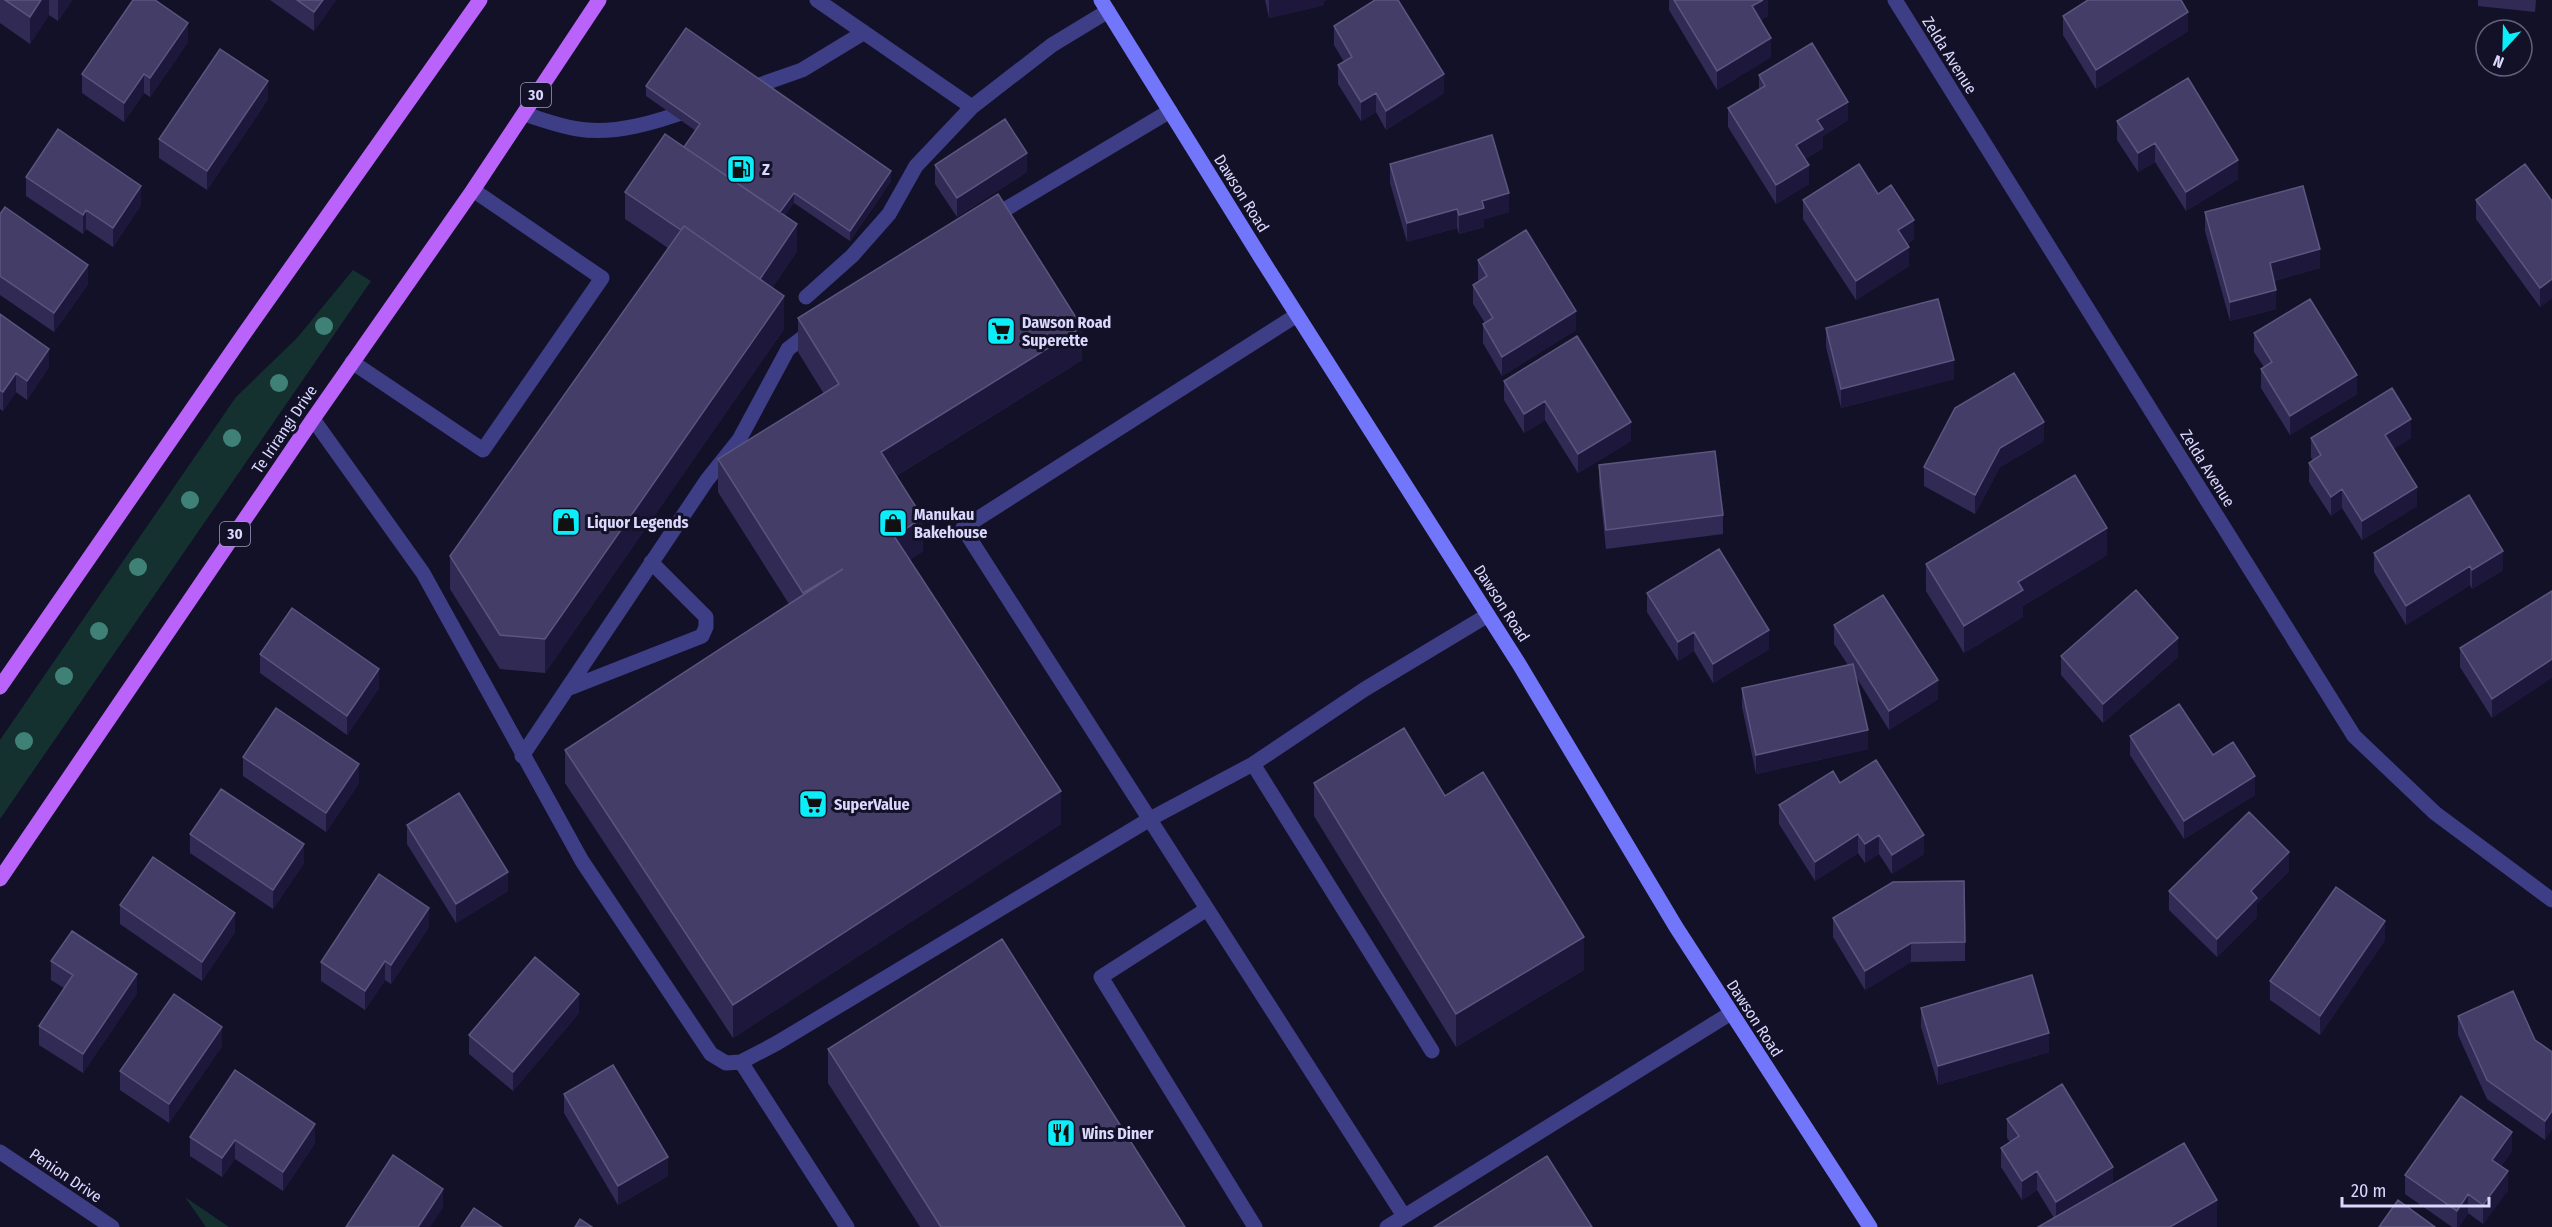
<svg xmlns="http://www.w3.org/2000/svg" width="2552" height="1227" viewBox="0 0 2552 1227" font-family="'Fira Sans Condensed',sans-serif">
<rect width="100%" height="100%" fill="#131128"/>
<path fill="#14312f" d="M353,270L371,281L0,819V740L236,397L297,338Z
M185,1197L229,1227H206Z"/>
<g fill="none" stroke-linecap="round" stroke-linejoin="round">
<path stroke="#3d3e85" stroke-width="15" d="M817,0L972,107
M745,90L802,70L863,33
M524,114C541,119 559,126 578,129C615,135 657,122 692,109
M989,219L1170,111
M806,297L852,256L889,214L916,166L972,107L1052,45L1108,11
M1297,315L963,528L1404,1216
M352,362L483,450L602,278L473,190
M313,419L423,573L582,861L711,1054L726,1063L741,1062L777,1043L1150,819L1253,764L1365,689L1488,615
M567,689L702,636L706,627V617L651,562
M522,756L707,480L739,440L788,349L814,329
M1253,764L1432,1051
M1207,909L1101,977L1255,1227
M741,1062L847,1227
M1387,1227L1731,1013"/>
<path stroke="#3d3e85" stroke-width="15" d="M1895,0L2354,736L2435,813L2552,900
M0,1152L112,1227"/>
<path stroke="#7276fb" stroke-width="15" d="M1101,0L1261,258L1519,664L1676,927L1870,1227"/>
<path stroke="#ba63fa" stroke-width="15" d="M0,687L244,334L480,0
M0,879L313,419L473,190L599,0"/>
</g>
<g fill="#408177">
<circle cx="324" cy="326" r="9"/>
<circle cx="279" cy="383" r="9"/>
<circle cx="232" cy="438" r="9"/>
<circle cx="190" cy="500" r="9"/>
<circle cx="138" cy="567" r="9"/>
<circle cx="99" cy="631" r="9"/>
<circle cx="64" cy="676" r="9"/>
<circle cx="24" cy="741" r="9"/>
</g>
<path fill="#312a55" d="M0,0H72L58,21L49,15L30,44L0,23Z
M270,0H336L314,31Z
M1265,0H1327L1324,1V5L1269,18Z
M1669,0H1768V16L1761,20L1771,57L1717,90L1669,10Z
M2478,0H2536L2535,12L2478,6Z
M2063,16L2188,31L2096,89L2063,35Z
M1334,26L1444,93L1386,130L1376,112L1361,121L1338,84V65L1344,62L1334,45Z
M188,42L150,97L144,93L124,122L82,93V74Z
M1759,75L1848,120L1823,136V148L1805,159L1809,184L1776,204L1728,127V108L1759,90Z
M646,86L891,181L850,241L794,203L785,215L797,251L772,288L784,329L545,673L500,669L450,589V556L668,248L625,219V192L684,147L696,131L646,96Z
M268,99L207,190L159,158V139Z
M2117,121L2238,179L2186,211L2155,162L2138,172L2117,140Z
M1390,164L1509,212L1484,219V227L1459,234L1457,228L1407,242L1390,183Z
M935,165L1027,172L957,217L935,184Z
M26,177L141,205L113,247L86,229L83,234L26,196Z
M1878,194L1914,239L1907,244L1909,266L1856,300L1803,219V200Z
M2476,200L2552,201V298L2540,307L2476,219Z
M2205,212L2320,268L2274,281L2276,309L2230,321L2205,231Z
M0,214L88,284L54,332L0,295Z
M1478,260L1576,330L1502,376L1483,343V324L1485,323L1473,304V285L1479,281L1478,279Z
M0,314L49,367L27,400L16,392L3,411L0,409Z
M798,318L1082,360L896,476L923,551L909,560L1061,824L733,1038L565,783V750L789,604L718,492V459L824,394L798,352Z
M1826,328L1954,379L1841,408L1826,347Z
M2254,333L2357,394L2290,435L2261,388V369L2264,367L2254,352Z
M1504,381L1631,441L1578,473L1545,420L1524,433L1504,400Z
M2311,438H2411L2393,449L2417,506L2362,540L2342,508L2331,516L2309,482V463L2313,461L2311,457Z
M2044,441L2000,467L1975,514L1924,486V467Z
M1599,465L1723,515V534L1606,549L1599,484Z
M2374,553L2503,570L2472,589L2470,585L2406,625L2374,572Z
M2107,555L2023,606V617L1964,653L1926,591V564Z
M2552,591L2492,718L2460,667V648Z
M1647,593L1769,649L1713,683L1694,651L1678,661L1647,612Z
M1834,625L1938,699L1889,730L1856,677L1868,749L1756,774L1742,707V688L1848,665L1834,644Z
M260,654L379,688L347,735L260,673Z
M2061,656L2178,657L2103,723L2061,675Z
M2130,736L2213,755L2255,795L2184,839L2130,755Z
M243,757L359,783L326,832L243,776Z
M1314,783L1445,796L1584,970L1456,1047L1314,816Z
M1840,783L1924,854L1892,874L1879,854L1865,863L1858,853L1815,881L1779,824V805Z
M407,825L508,891L456,923L407,844Z
M190,834L304,863L273,909L190,853Z
M2289,871L2257,903V917L2217,957L2169,910V891Z
M120,905L235,932L202,981L120,924Z
M1833,918L1965,942V961L1911,962L1865,990L1833,937Z
M429,927L391,984L385,980L365,1010L321,981V962Z
M2385,940L2320,1035L2270,1000V981Z
M51,961L137,993L83,1073L39,1045V1026L64,988L51,980Z
M1921,1008L2049,1052L1938,1085L1921,1027Z
M579,1013L513,1091L469,1054V1035Z
M2458,1016L2535,1040L2552,1052L2545,1140L2487,1099L2458,1035Z
M222,1046L169,1123L120,1090V1071Z
M828,1049L1185,1227H920L828,1083Z
M564,1094L668,1176L618,1205L564,1113Z
M2007,1119L2113,1184L2217,1227L2054,1218L2037,1190L2022,1200L2001,1167V1148L2010,1142L2007,1138Z
M190,1137L315,1143L283,1191L235,1159L222,1177L190,1156Z
M2512,1151L2501,1166L2508,1190L2483,1224L2468,1213L2459,1227H2452L2405,1194V1175Z"/>
<path fill="#1d183b" d="M41,0H49V15L30,44V17Z
M58,0H72L58,21Z
M323,0H336L314,31V12Z
M1269,0H1327L1324,1V5L1269,18Z
M1763,0H1768V16L1752,25V6Z
M2188,12V31L2096,89V70Z
M188,23V42L150,97V78Z
M1771,38V57L1717,90V71Z
M144,74V93L124,122V103Z
M1444,74V93L1386,130V111Z
M268,81V99L207,190V171Z
M1376,93V112L1361,121V102Z
M1848,102V120L1823,136V148L1796,164V145L1817,120Z
M2155,143V162L2138,172V153Z
M1027,153V172L957,217V198Z
M2238,160V179L2186,211V192Z
M1809,165V184L1776,204V185Z
M891,171V181L850,241V231Z
M141,186V205L113,247V228Z
M794,193V203L772,234V224Z
M1509,193V212L1484,219V227L1459,234V215L1482,201Z
M1457,209V228L1407,242V223Z
M86,210V229L83,234V215Z
M1914,220V239L1898,249V230Z
M797,224V251L757,310V283Z
M1909,247V266L1856,300V281Z
M2320,249V268L2270,282V263Z
M88,265V284L54,332V313Z
M2552,279V298L2540,307V288Z
M2276,290V309L2230,321V302Z
M784,296V329L545,673V639Z
M1576,311V330L1502,376V357Z
M1082,327V360L881,485V452Z
M49,349V367L27,400V381Z
M1954,360V379L1841,408V389Z
M16,373V392L3,411V392Z
M2357,375V394L2290,435V416Z
M1545,401V420L1524,433V414Z
M2411,419V438L2385,454V435Z
M1631,422V441L1578,473V454Z
M2044,422V441L2000,467L1975,514V495L2000,448Z
M2417,487V506L2362,540V521Z
M2342,489V508L2331,516V497Z
M923,518V551L894,569V536Z
M2107,528V555L2023,606V617L1964,653V626L2018,582Z
M2503,551V570L2472,589V570Z
M2470,566V585L2406,625V606Z
M843,569L803,626V593Z
M1769,630V649L1713,683V664Z
M1694,632V651L1678,661V642Z
M2178,638V657L2103,723V704Z
M2552,659V678L2492,718V699Z
M379,669V688L347,735V716Z
M1938,680V699L1889,730V711Z
M1868,730V749L1756,774V755Z
M359,764V783L326,832V813Z
M2255,776V795L2184,839V821Z
M1061,791V824L733,1038V1005Z
M1858,834V853L1815,881V862Z
M1879,835V854L1865,863V844Z
M1924,835V854L1892,874V855Z
M304,844V863L273,909V890Z
M2289,852V871L2257,903V917L2217,957V939L2251,891Z
M508,872V891L456,923V904Z
M429,908V927L391,984V965Z
M235,913V932L202,981V962Z
M2385,921V940L2320,1035V1016Z
M1584,937V970L1456,1047V1014Z
M1911,943V962L1865,990V971Z
M385,961V980L365,1010V991Z
M137,974V993L83,1073V1054Z
M579,994V1013L513,1091V1072Z
M222,1027V1046L169,1123V1104Z
M2049,1033V1052L1938,1085V1066Z
M2552,1111V1130L2545,1140V1121Z
M315,1124V1143L283,1191V1172Z
M2512,1132V1151L2492,1179V1160Z
M235,1140V1159L222,1177V1158Z
M668,1157V1176L618,1205V1186Z
M2113,1167V1186L2056,1221V1202Z
M2037,1171V1190L2022,1200V1181Z
M2508,1171V1190L2483,1224V1205Z
M443,1189V1208L430,1227H418Z
M2468,1194V1213L2459,1227H2457V1211Z
M2217,1200V1227H2170Z"/>
<path fill="#433d67" stroke="#5b557f" stroke-width="1.5" d="M5,0H41L30,17Z
M133,0H155L188,23L150,78L144,74L124,103L82,74Z
M297,0H323L314,12Z
M1375,0H1398L1444,74L1386,111L1376,93L1361,102L1338,65L1352,57L1334,26Z
M1674,0H1763L1752,6L1771,38L1717,71Z
M2088,0H2181L2188,12L2096,70L2063,16Z
M686,28L891,171L850,231L794,193L780,212L684,147L700,124L646,86Z
M1812,43L1848,102L1817,120L1823,129L1796,145L1809,165L1776,185L1728,108L1765,86L1759,75Z
M220,49L268,81L207,171L159,139Z
M2188,78L2238,160L2186,192L2155,143L2138,153L2117,121Z
M1005,119L1027,153L957,198L935,165Z
M58,129L141,186L113,228L86,210L83,215L26,177Z
M665,134L797,224L760,279L684,226L681,230L625,192Z
M1492,135L1509,193L1482,201L1484,208L1459,215L1457,209L1407,223L1390,164Z
M1859,164L1878,194L1891,185L1914,220L1898,230L1909,247L1856,281L1803,200Z
M2525,164L2552,201V279L2540,288L2476,200Z
M2303,186L2320,249L2270,263L2276,290L2230,302L2205,212Z
M998,194L1082,327L881,452L923,518L894,536L1061,791L733,1005L565,750L843,569L803,593L718,459L839,384L798,318Z
M5,207L88,265L54,313L0,276V214Z
M684,226L784,296L545,639L500,635L450,556Z
M1526,230L1576,311L1502,357L1483,324L1493,318L1473,285L1487,276L1478,260Z
M1938,299L1954,360L1841,389L1826,328Z
M2310,299L2357,375L2290,416L2261,369L2272,362L2254,333Z
M0,314L49,349L27,381L16,373L3,392L0,390Z
M1577,336L1631,422L1578,454L1545,401L1524,414L1504,381Z
M2014,373L2044,422L2000,448L1975,495L1924,467L1955,408Z
M2392,388L2411,419L2385,435L2417,487L2362,521L2342,489L2331,497L2309,463L2321,455L2311,438Z
M1715,451L1723,515L1606,530L1599,465Z
M2075,475L2107,528L2018,582L2023,590L1964,626L1926,564Z
M2469,495L2503,551L2472,570L2470,566L2406,606L2374,553Z
M1719,549L1769,630L1713,664L1694,632L1678,642L1647,593Z
M2136,590L2178,638L2103,704L2061,656Z
M2552,591V659L2492,699L2460,648Z
M1883,595L1938,680L1889,711L1834,625Z
M292,608L379,669L347,716L260,654Z
M1853,664L1868,730L1756,755L1742,688Z
M2179,704L2213,755L2233,742L2255,776L2184,821L2130,736Z
M276,708L359,764L326,813L243,757Z
M1404,728L1445,796L1483,772L1584,937L1456,1014L1314,783Z
M1876,760L1924,835L1892,855L1879,835L1865,844L1858,834L1815,862L1779,805L1833,771L1840,783Z
M221,789L304,844L273,890L190,834Z
M459,793L508,872L456,904L407,825Z
M2249,812L2289,852L2251,891L2257,898L2217,939L2169,891Z
M153,857L235,913L202,962L120,905Z
M379,874L429,908L391,965L385,961L365,991L321,962Z
M1964,881L1965,942L1911,943L1865,971L1833,918L1893,882Z
M2336,887L2385,921L2320,1016L2270,981Z
M72,931L137,974L83,1054L39,1026L73,975L51,961Z
M1002,939L1185,1227H941L828,1049Z
M535,957L579,994L513,1072L469,1035Z
M2032,975L2049,1033L1938,1066L1921,1008Z
M2513,991L2535,1040L2552,1052V1111L2545,1121L2487,1080L2458,1016Z
M174,994L222,1027L169,1104L120,1071Z
M613,1065L668,1157L618,1186L564,1094Z
M235,1070L315,1124L283,1172L235,1140L222,1158L190,1137Z
M2062,1084L2113,1167L2056,1202L2037,1171L2022,1181L2001,1148L2019,1136L2007,1119Z
M2461,1096L2512,1132L2492,1160L2508,1171L2483,1205L2468,1194L2457,1211L2405,1175Z
M2184,1143L2217,1200L2170,1227H2038Z
M393,1155L443,1189L418,1227H346Z
M1547,1156L1592,1227H1434Z
M2398,1200L2435,1227H2379Z
M474,1208L502,1227H461Z
M580,1219L592,1227H575Z"/>
<defs>
<g id="fuel-square" transform="scale(1.5)"><rect x="-9" y="-9" width="18" height="18" rx="4" fill="#0bedf8" stroke="#131128"/><path d="M-5.5-6h7V0h2V4h1.3V-2.5L3-4.5l.8-.8L6-3V5H2.5V1h-1V6h-7ZM-4.2-4.7v3.2H.2V-4.7Z" fill="#111"/></g>
<g id="supermarket-square" transform="scale(1.5)"><rect x="-9" y="-9" width="18" height="18" rx="4" fill="#0bedf8" stroke="#131128"/><path d="M-6-5.5h2.5l.6 2H6L4.5 2H-2.5L-4.4-4H-6ZM-1.5 3.2a1.3 1.3 0 1 0 .1 0ZM3 3.2a1.3 1.3 0 1 0 .1 0Z" fill="#111"/></g>
<g id="shop-square" transform="scale(1.5)"><rect x="-9" y="-9" width="18" height="18" rx="4" fill="#0bedf8" stroke="#131128"/><path d="M-5-2.5h2.3a2.7 3.5 0 0 1 5.4 0H5L5.5 6h-11ZM-1.5-2.5h3a1.5 2.3 0 0 0-3 0Z" fill="#111"/></g>
<g id="restaurant-square" transform="scale(1.5)"><rect x="-9" y="-9" width="18" height="18" rx="4" fill="#0bedf8" stroke="#131128"/><path d="M-5-6h1v4h1v-4h1v4h1v-4h1v5L-1.5 .5V6h-2V.5L-5-1ZM5-6V6H3V1.5H1.5Q1.5-4 5-6Z" fill="#111"/></g>
</defs>
<g fill-rule="evenodd">
<use href="#fuel-square" x="741" y="169"/>
<use href="#supermarket-square" x="1001" y="331"/>
<use href="#shop-square" x="566" y="522"/>
<use href="#shop-square" x="893" y="523"/>
<use href="#supermarket-square" x="813" y="804"/>
<use href="#restaurant-square" x="1061" y="1133"/>
</g>
<g text-anchor="middle" stroke-width="6" stroke-linejoin="round" paint-order="stroke">
<g fill="#131128" stroke="#9f9cbe" stroke-width="1.5">
<rect x="521" y="83" width="30" height="24" rx="4.5"/>
<rect x="220" y="522" width="30" height="24" rx="4.5"/>
</g>
<g font-size="15" font-weight="bold" fill="#dbd8fe">
<text x="536" y="100">30</text>
<text x="235" y="539">30</text>
</g>
<g font-size="16" fill="#dbd8fe" stroke="#131128">
<text transform="translate(1950 55) rotate(58)" y="6">Zelda Avenue</text>
<text transform="translate(1242 193) rotate(58)" y="6">Dawson Road</text>
<text transform="translate(284 429) rotate(-56)" y="6">Te Irirangi Drive</text>
<text transform="translate(2208 468) rotate(58)" y="6">Zelda Avenue</text>
<text transform="translate(1502 603) rotate(57)" y="6">Dawson Road</text>
<text transform="translate(1755 1018) rotate(57)" y="6">Dawson Road</text>
<text transform="translate(66 1175) rotate(34)" y="6">Penion Drive</text>
</g>
<g font-size="16" font-weight="bold" fill="#dbd8fe" stroke="#131128" text-anchor="start">
<text x="762" y="175">Z</text>
<text x="1022" y="328">Dawson Road<tspan x="1022" dy="18">Superette</tspan></text>
<text x="914" y="520">Manukau<tspan x="914" dy="18">Bakehouse</tspan></text>
<text x="587" y="528">Liquor Legends</text>
<text x="834" y="810">SuperValue</text>
<text x="1082" y="1139">Wins Diner</text>
</g>
</g>
<g transform="translate(2504 48) rotate(202)"><circle r="28" fill="#131128" stroke="#63617e" stroke-width="1.5"/>
<path d="M0-4.5L10 22L0 15L-10 22Z" fill="#0bedf8"/>
<text y="-9" font-size="16" font-weight="bold" text-anchor="middle" fill="#dbd8fe">N</text>
</g>
<path d="M2342 1197v9h147v-9" fill="none" stroke="#dbd8fe" stroke-width="3"/>
<text x="2351" y="1197" font-size="18" fill="#dbd8fe" stroke="#131128" stroke-width="4.5" paint-order="stroke">20 m</text>
</svg>
